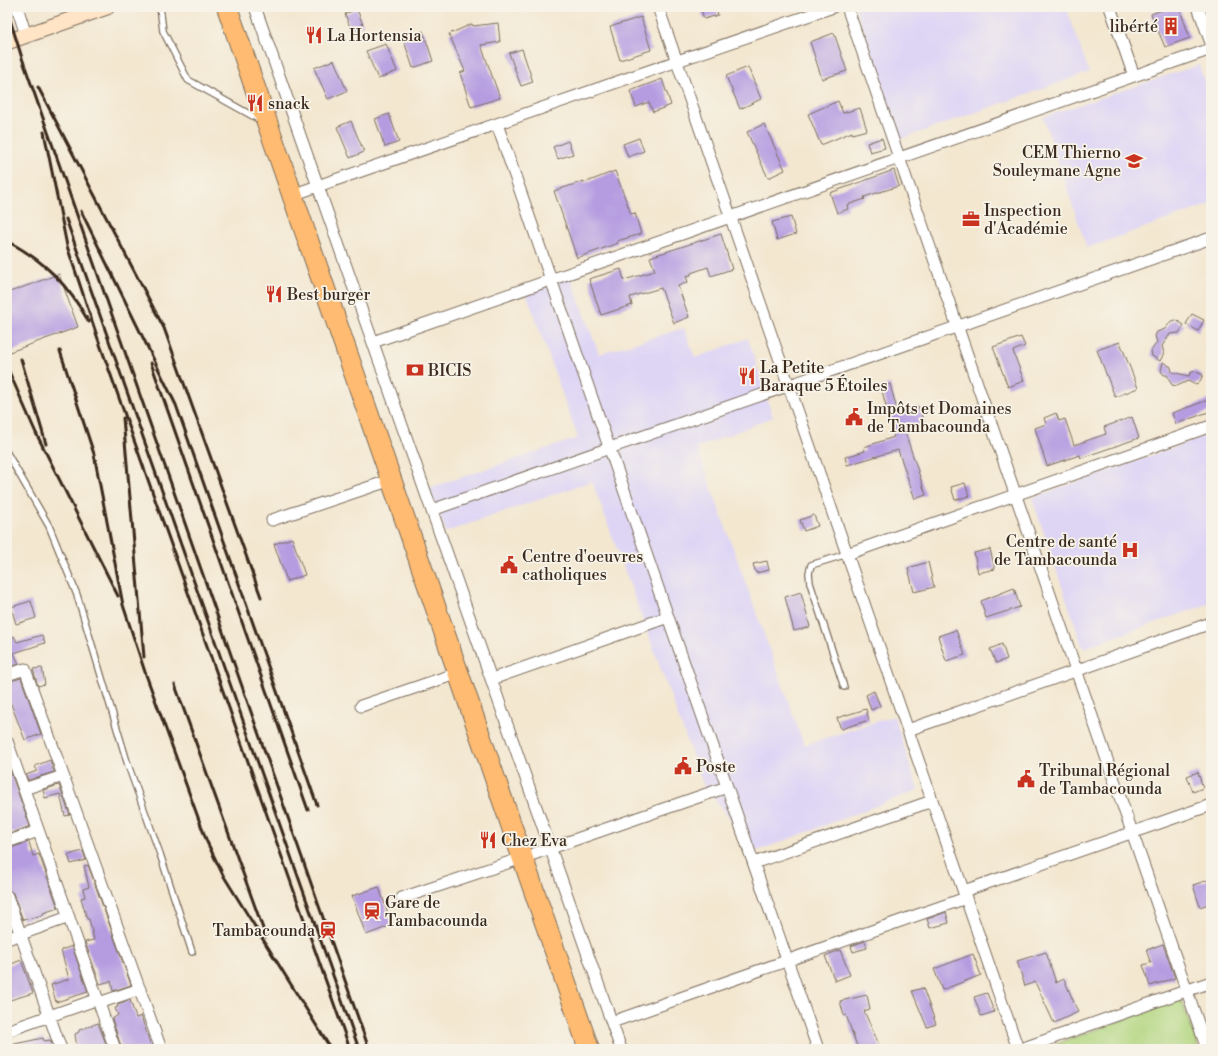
<svg xmlns="http://www.w3.org/2000/svg" width="1218" height="1056" viewBox="0 0 1218 1056" font-family="'Libre Bodoni',serif">
<rect width="100%" height="100%" fill="#f7f3e8"/>
<filter id="ink" filterUnits="userSpaceOnUse"><feTurbulence type="fractalNoise" baseFrequency=".025" numOctaves="2"/><feDisplacementMap in="SourceGraphic" scale="8" xChannelSelector="R" yChannelSelector="G"/><feConvolveMatrix kernelMatrix="1 2 1 2 8 2 1 2 1" color-interpolation-filters="sRGB"/></filter>
<filter id="wash" filterUnits="userSpaceOnUse"><feTurbulence type="fractalNoise" baseFrequency=".012" numOctaves="4" result="noise"/><feDisplacementMap in="SourceGraphic" scale="16" xChannelSelector="R" yChannelSelector="G"/><feGaussianBlur stdDeviation="0.9" result="paint"/><feColorMatrix in="noise" values="0 0 0 0 0 0 0 0 0 0 0 0 0 0 0 0 0 1.4 0 .05"/><feComposite in="paint" operator="in"/></filter>
<g filter="url(#wash)">
<rect width="100%" height="100%" fill="#f3e7d0"/>
<path fill="#ded5f5" d="M858,7H1066L1089,72L901,139L855,8Z
M1199,65L1211,100V204L1087,248L1043,117Z
M570,276L599,354L684,328L695,358L748,338L773,417L697,448L804,745L894,716L918,790L757,851L704,787L592,481L446,532L429,488L578,438L526,292Z
M1211,434V603L1083,648L1032,498Z
M1211,990V1011L1205,992Z"/>
<path fill="#b1d57e" stroke="#76804e" d="M1181,999L1199,1049H1048V1047Z"/>
<g id="blocks">
<path fill="#b59ce1" d="M700,7H716L718,15L704,19Z
M1170,7H1179L1190,38L1165,47L1151,14Z
M357,9L363,25L351,30L345,14Z
M641,17L651,50L620,60L610,27Z
M498,23L500,42L481,45L500,98L471,107L460,73L465,71L449,34L472,24L473,26Z
M423,31L433,61L413,68L403,38Z
M834,33L847,71L822,79L810,42Z
M386,44L397,71L378,79L366,51Z
M522,49L533,82L521,86L509,53Z
M334,60L347,91L328,99L314,68Z
M748,67L761,99L740,109L726,76Z
M662,79L671,105L653,112L649,102L636,107L630,91Z
M838,101L843,113L860,108L867,130L852,134V132L821,145L808,114Z
M389,114L399,142L385,147L375,119Z
M351,121L364,152L350,158L337,127Z
M764,124L785,170L768,178L747,132Z
M639,138L644,151L628,157L623,144Z
M882,138L885,148L870,152L867,143Z
M568,141L573,154L558,159L553,147Z
M894,170L899,186L864,197L865,199L847,205L848,209L837,213L830,193Z
M615,171L631,214L635,213L641,234L617,241L618,243L577,258L554,191L584,181V183Z
M791,217L796,234L777,240L772,222Z
M721,234L732,269L711,276L708,267L691,273V275L686,276L688,282L678,286L689,317L674,323L661,288L630,297L632,305L601,315L589,279L621,269L624,280L655,271L650,257Z
M59,274L78,327L7,353V293Z
M1192,314L1204,320L1198,331L1186,324Z
M1176,320L1184,325L1179,333L1170,334L1162,346L1164,353L1160,361L1152,356L1151,351L1157,342L1155,336L1157,332L1165,329L1171,321Z
M1021,337L1025,346L1013,351L1024,381L1008,387L993,347Z
M1120,342L1138,388L1115,397L1097,350Z
M1163,362L1171,367L1172,372L1189,376L1190,373L1195,371L1203,375L1199,383L1194,384L1188,381L1177,386L1172,385L1167,375H1164L1161,371Z
M890,384L898,413L918,406L925,424L905,432L926,495L915,499L898,450L847,465L845,457L865,451L864,447L894,437L881,387Z
M1211,399V411L1176,424L1172,413Z
M1056,413L1059,421L1065,419L1074,445L1106,434L1104,427L1132,417L1139,438L1081,458L1080,455L1047,466L1035,428L1046,424L1044,418Z
M965,483L969,496L955,500L951,487Z
M814,515L818,526L804,531L800,520Z
M292,538L305,575L287,581L274,544Z
M990,549L995,569L978,573L974,553Z
M767,561L769,570L756,573L753,564Z
M928,562L934,587L914,592L908,568Z
M1014,588L1020,607L986,618L981,601Z
M801,592L810,627L794,631L785,597Z
M31,601L36,618L16,624L11,607Z
M956,630L965,655L946,661L938,636Z
M42,635L45,643L14,653L19,664L7,668V638L8,640L14,636L17,642Z
M1002,644L1007,659L996,663L990,649Z
M42,668L45,684L38,686L33,669Z
M21,678L41,734L25,740L7,694V682Z
M874,691L880,706L871,710L866,695Z
M866,709L869,720L841,729L837,718Z
M50,760L54,772L28,780L26,775L37,771L35,766Z
M7,762L30,826L7,835Z
M1198,772L1203,788L1193,792L1187,776Z
M59,785L70,815L65,816L60,794L45,798L43,790Z
M29,842L33,856L39,854L58,908L43,913V915L23,920L13,893L7,889V868L10,867L7,849Z
M83,851L86,860L71,864L68,855Z
M88,865L131,985L113,991L111,981L100,984L85,942L94,940L89,919H87L81,898L85,897L83,889L89,887L84,866Z
M1211,879V903L1200,907L1193,885Z
M379,887L392,925L366,935L352,896Z
M946,912L949,923L930,928L927,919Z
M865,941L867,948L853,952L851,946Z
M1163,944L1175,978L1150,986L1143,965L1151,963L1146,950Z
M72,946L88,992L56,1002L51,985L69,979L61,950Z
M840,950L850,975L835,981L825,956Z
M1046,952L1056,983L1064,979L1078,1012L1054,1023L1035,982L1025,986L1017,961Z
M973,954L981,975L942,990L934,969Z
M21,960L33,993L7,1001V966Z
M923,988L936,1024L927,1027L912,991Z
M987,993L994,1012L981,1016L974,997Z
M867,995L870,1009L864,1011L881,1049H858L846,1015L844,1016L840,1001Z
M130,1000L136,1018L141,1016L152,1049H122L112,1019L118,1015L115,1008L118,1007L117,1004Z
M98,1023L108,1049H77L75,1034L79,1032V1030Z
M43,1038L44,1041L50,1040L54,1049H11L10,1045Z"/>
</g>
</g>
<g filter="url(#ink)">
<use href="#blocks" fill-opacity="0" stroke="#7b6c5c" stroke-width="1"/>
<g fill="none" stroke-linecap="round" stroke-linejoin="round">
<g stroke="#7b6c5c" stroke-width="8">
<path id="lane" d="M160,7L163,31L188,80L260,120
M7,453L49,526L77,595L128,765L160,854L192,952
M844,687L810,583L809,573L811,565L847,554"/>
</g>
<g stroke="#7b6c5c" stroke-width="13">
<path id="street" d="M17,7L26,35
M255,7L621,1049
M658,7L1018,1049
M847,7L1207,1049
M1110,7L1134,76
M1198,7L1211,43
M497,124L818,1049
M292,195L833,7
M373,342L1211,49
M432,510L1211,238
M272,520L391,480
M847,554L1211,426
M7,675L25,669L161,1049
M492,679L668,617
M361,706L458,673
M908,730L1211,623
M7,741L115,1049
M24,789L63,776
M7,842L38,831
M754,863L932,801
M964,891L1211,805
M7,896L61,1049
M402,898L522,858L727,787
M7,939L69,917
M99,1003L140,989
M612,1022L966,898
M7,1031L98,999
M1021,1049L1211,982"/>
</g>
<g stroke="#7b6c5c" stroke-width="17">
<path id="secondary" d="M7,42L107,7"/>
</g>
<g stroke="#7b6c5c" stroke-width="22">
<path id="highway" d="M227,7L589,1049"/>
</g>
<use href="#lane" stroke="#fff" stroke-width="5.5"/>
<use href="#street" stroke="#fff" stroke-width="11"/>
<use href="#secondary" stroke="#ffe4c6" stroke-width="15"/>
<use href="#highway" stroke="#febb71" stroke-width="20"/>
<path stroke="#3b2a1e" stroke-width="3" d="M7,10L22,58L369,1049
M38,87L164,328L261,597
M44,132L67,246L97,336L350,1049
M81,211L176,405L317,805
M66,219L359,1049
M7,241C45,261 68,285 89,322
M60,351L94,454L123,605L145,672L207,842L223,875L331,1049
M21,359L46,444
M151,363L308,810
M7,367L36,433L118,596
M123,418L144,657
M175,685L266,937"/>
</g>
</g>
<defs>
<g id="building-bare" transform="scale(1.38)"><path d="M-4-6H4V6H1V3H-1V6H-4ZM-2.5-4.3h1.7v1.8h-1.7ZM.8-4.3h1.7v1.8H.8ZM-2.5-1h1.7V.8h-1.7ZM.8-1h1.7V.8H.8Z" fill="#c8321e" stroke="#f7f3e8" stroke-width="2.5" paint-order="stroke"/></g>
<g id="restaurant-bare" transform="scale(1.38)"><path d="M-5-6h1v4h1v-4h1v4h1v-4h1v5L-1.5 .5V6h-2V.5L-5-1ZM5-6V6H3V1.5H1.5Q1.5-4 5-6Z" fill="#c8321e" stroke="#f7f3e8" stroke-width="2.5" paint-order="stroke"/></g>
<g id="school-bare" transform="scale(1.38)"><path d="M0-5L7-2L0 1L-7-2ZM-4 1L0 2.5L4 1V4Q0 6-4 4Z" fill="#c8321e" stroke="#f7f3e8" stroke-width="2.5" paint-order="stroke"/></g>
<g id="office-bare" transform="scale(1.38)"><path d="M-6-3h4V-5.5h4V-3h4V5H-6ZM-1-4.5V-3h2v-1.5ZM-6 0V1H6V0Z" fill="#c8321e" stroke="#f7f3e8" stroke-width="2.5" paint-order="stroke"/></g>
<g id="bank-bare" transform="scale(1.38)"><path d="M-6-4H6V4H-6ZM0-2.3a2.3 2.3 0 1 0 0 4.6a2.3 2.3 0 1 0 0-4.6Z" fill="#c8321e" stroke="#f7f3e8" stroke-width="2.5" paint-order="stroke"/></g>
<g id="civic-bare" transform="scale(1.38)"><path d="M-.6-6.5H3V-4.5H.6V-3L4-1V1h2V6H-6V1h2V-1L-.6-3ZM-1.2 2.5V6h2.4V2.5Z" fill="#c8321e" stroke="#f7f3e8" stroke-width="2.5" paint-order="stroke"/></g>
<g id="hospital-bare" transform="scale(1.38)"><path d="M-5-5h3v3.5h4V-5h3V5h-3V1.5h-4V5h-3Z" fill="#c8321e" stroke="#f7f3e8" stroke-width="2.5" paint-order="stroke"/></g>
<g id="station-bare" transform="scale(1.38)"><path d="M-3-6H3Q5-6 5-4V2Q5 4 3 4L4.5 6H3L1.5 4h-3L-3 6H-4.5L-3 4Q-5 4-5 2V-4Q-5-6-3-6ZM-3.5-4v3h7v-3ZM-3.5 1v1.5H-2V1ZM2 1v1.5H3.5V1Z" fill="#c8321e" stroke="#f7f3e8" stroke-width="2.5" paint-order="stroke"/></g>
</defs>
<g fill-rule="evenodd">
<use href="#building-bare" x="1171" y="26"/>
<use href="#restaurant-bare" x="314" y="35"/>
<use href="#restaurant-bare" x="255" y="103"/>
<use href="#school-bare" x="1134" y="161"/>
<use href="#office-bare" x="971" y="219"/>
<use href="#restaurant-bare" x="274" y="294"/>
<use href="#bank-bare" x="415" y="370"/>
<use href="#restaurant-bare" x="747" y="376"/>
<use href="#civic-bare" x="854" y="417"/>
<use href="#hospital-bare" x="1130" y="550"/>
<use href="#civic-bare" x="509" y="565"/>
<use href="#civic-bare" x="683" y="766"/>
<use href="#civic-bare" x="1026" y="779"/>
<use href="#restaurant-bare" x="488" y="840"/>
<use href="#station-bare" x="372" y="911"/>
<use href="#station-bare" x="328" y="930"/>
</g>
<g text-anchor="middle" stroke-width="3.5" stroke-linejoin="round" paint-order="stroke">
<g font-size="16" fill="#3b2a1e" stroke="#f7f3e8" text-anchor="start">
<text x="1158" y="32" text-anchor="end">libérté</text>
<text x="327" y="41">La Hortensia</text>
<text x="268" y="109">snack</text>
<text x="1121" y="158" text-anchor="end">CEM Thierno<tspan x="1121" dy="18">Souleymane Agne</tspan></text>
<text x="984" y="216">Inspection<tspan x="984" dy="18">d'Académie</tspan></text>
<text x="287" y="300">Best burger</text>
<text x="760" y="373">La Petite<tspan x="760" dy="18">Baraque 5 Étoiles</tspan></text>
<text x="428" y="376">BICIS</text>
<text x="867" y="414">Impôts et Domaines<tspan x="867" dy="18">de Tambacounda</tspan></text>
<text x="1117" y="547" text-anchor="end">Centre de santé<tspan x="1117" dy="18">de Tambacounda</tspan></text>
<text x="522" y="562">Centre d'oeuvres<tspan x="522" dy="18">catholiques</tspan></text>
<text x="696" y="772">Poste</text>
<text x="1039" y="776">Tribunal Régional<tspan x="1039" dy="18">de Tambacounda</tspan></text>
<text x="501" y="846">Chez Eva</text>
<text x="385" y="908">Gare de<tspan x="385" dy="18">Tambacounda</tspan></text>
<text x="315" y="936" text-anchor="end">Tambacounda</text>
</g>
</g>
<rect width="1218" height="1056" fill="none" stroke="#f7f3e8" stroke-width="24"/>
</svg>
